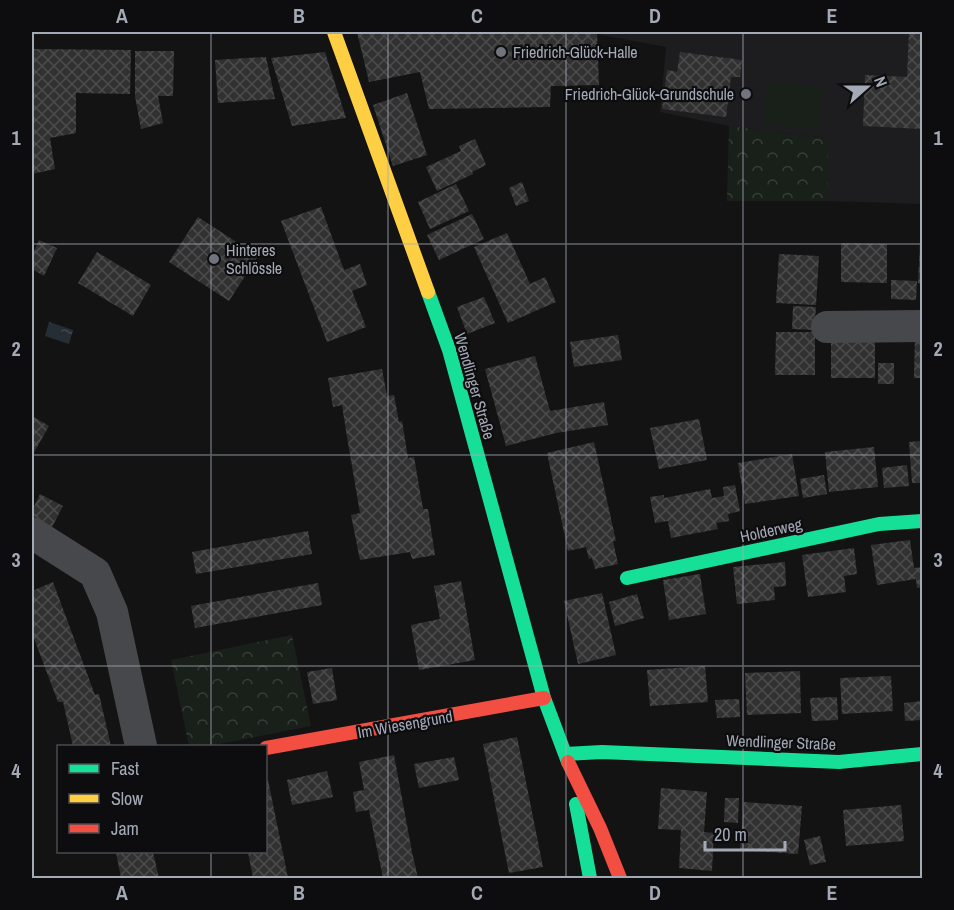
<svg xmlns="http://www.w3.org/2000/svg" width="954" height="910" viewBox="0 0 954 910" font-family="'Archivo Narrow',sans-serif">
<defs>
<pattern id="forest-crowns" width="20" height="18" patternUnits="userSpaceOnUse" patternTransform="scale(1.5)"><rect width="20" height="18" fill="#19201a"/><path d="M2 6a3 3 0 1 1 6 0M12 15a3 3 0 1 1 6 0" fill="none" stroke="#373e39"/></pattern>
<pattern id="water-ripples" width="26" height="14" patternUnits="userSpaceOnUse" patternTransform="scale(1.5)"><rect width="26" height="14" fill="#262e35"/><path d="M2 4q2-2 4 0t4 0M15 11q2-2 4 0t4 0" fill="none" stroke="#424950"/></pattern>
<pattern id="building-cross-hatch" width="8" height="8" patternUnits="userSpaceOnUse" patternTransform="scale(1.5)"><rect width="8" height="8" fill="#313132"/><path d="M0 0l8 8M0 8l8-8" fill="none" stroke="#4c4c4d"/></pattern>
</defs>
<rect width="100%" height="100%" fill="#131313"/>
<path fill="#1d1d1f" d="M601,32H922V204L828,201V138L729,126L660,112L666,47L601,35Z"/>
<path fill="url(#forest-crowns)" d="M729,126L828,138V201H727Z
M292,635L311,726L209,746H189L171,660Z"/>
<path fill="#19201a" d="M767,81L823,87L818,130L763,124Z"/>
<path fill="url(#water-ripples)" d="M49,322L73,330L69,344L45,336Z"/>
<path fill="url(#building-cross-hatch)" d="M357,32H597L599,85L551,86L550,107L429,109L420,72L369,82Z
M909,32H922V129L863,126L865,75L907,77Z
M32,49L131,50L130,94L76,93V133L50,138L55,169L32,174Z
M135,51H174L173,96H158L163,123L141,129L135,96Z
M325,52L346,118L292,126L271,58Z
M680,52L742,60L740,77H731L726,117L662,109L667,70L677,72Z
M266,57L275,99L218,103L215,60Z
M407,93L427,155L393,166L373,105Z
M475,139L486,165L472,172L473,174L437,191L426,167L461,151L459,146Z
M522,182L529,201L516,206L509,188Z
M456,184L469,211L430,229L418,202Z
M321,207L344,270L360,264L367,285L352,291L366,327L327,342L281,221Z
M472,214L484,239L439,260L427,235Z
M198,217L258,256L229,301L169,262Z
M507,233L530,284L545,277L556,302L508,323L474,247Z
M39,240L57,248L44,276L32,269V256Z
M920,241H922V284L918,283Z
M841,243L887,244V283L841,282Z
M97,252L151,285L133,316L78,283Z
M779,254L819,256L816,305L776,303Z
M891,280L917,281L916,300L891,299Z
M484,297L495,323L467,334L457,307Z
M793,306L816,307L814,330L792,329Z
M776,332H815V375H775Z
M618,335L622,360L574,367L570,342Z
M915,335H922V378H914Z
M831,336H875V378H831Z
M535,356L550,411L604,402L608,425L556,433L506,446L485,369Z
M878,363H894V384H878Z
M382,369L387,396L394,395L399,422L402,421L408,458L414,457L423,509H428L435,555L412,559L410,552L360,560L351,515L360,513L346,431L342,405L333,407L328,378Z
M32,416L49,426L32,456Z
M699,419L707,460L659,469L650,428Z
M922,441V483H912L909,442Z
M594,442L616,541H613L618,564L595,569L592,558L589,559L586,547L568,551L547,453Z
M874,447L878,487L829,492L825,452Z
M792,454L799,496L745,504L738,463Z
M907,465L909,486L884,488L882,468Z
M824,475L827,494L803,498L800,479Z
M735,485L740,511L728,514L729,521L716,523L718,529L671,538L668,521L655,523L650,497L664,495V498L710,489L712,498L724,496L723,487Z
M40,494L63,506L52,527L32,515V511Z
M308,531L312,554L196,574L192,552Z
M910,540L914,568L922,567V587L917,588L916,579L877,585L871,545Z
M854,548L857,574L844,576L846,592L808,597L802,555Z
M785,562L786,586L774,587L775,600L737,604L733,567Z
M700,574L706,614L669,620L663,580Z
M461,581L475,660L419,670L411,625L440,619L434,586Z
M53,582L95,695L99,694L111,746H73L63,702H58L32,633V591Z
M318,583L322,605L195,628L191,606Z
M602,593L616,655L578,664L564,601Z
M637,594L644,618L615,626L609,602Z
M705,666L708,702L650,706L647,670Z
M332,668L337,700L313,704L307,672Z
M800,671L801,713L747,715L745,673Z
M891,676L893,711L842,714L840,678Z
M837,697L838,720L812,721L810,698Z
M739,699L740,717L717,718L715,700Z
M922,701V720L905,721L904,703Z
M517,737L543,867L509,873L483,744Z
M394,755L412,852L418,878H383L369,810L356,812L353,792L364,790L359,762Z
M454,757L459,780L419,788L414,764Z
M327,771L333,797L292,805L287,780Z
M266,780H268L288,878H253L248,852H266Z
M661,788L707,792L704,832L714,833L712,871L679,868L681,830L658,829Z
M725,798H739L738,823L724,822Z
M744,802L802,806L798,854L740,850Z
M901,805L904,841L846,846L843,810Z
M820,836L826,862L810,865L804,840Z
M116,852H153L159,878H121Z"/>
<g fill="none" stroke-linecap="round" stroke-linejoin="round">
<path stroke="#47484c" stroke-width="32" d="M827,327L922,326
M32,533L95,573L112,612L141,746"/>
<path stroke="#16e098" stroke-width="14" d="M428,292L449,350L544,698L568,762
M627,578L879,524L922,521
M565,754L602,752L839,762L922,754
M576,804L590,878"/>
<path stroke="#ffcf43" stroke-width="14" d="M334,32L428,292"/>
<path stroke="#f24e42" stroke-width="14" d="M266,748L544,698
M568,762L600,828L620,878"/>
</g>
<path fill="none" stroke="#a3a9b5" stroke-width="1.5" stroke-opacity="0.55" d="M211,32V746M388,32V878M566,32V878M743,32V878M32,244H922M32,455H922M32,666H922M211,852V878"/>
<g fill="#71747c" stroke="#0d0d0f" stroke-width="2">
<circle cx="501" cy="52" r="6"/>
<circle cx="746" cy="94" r="6"/>
<circle cx="214" cy="259" r="6"/>
</g>
<g text-anchor="middle" stroke-width="4.5" stroke-linejoin="round" paint-order="stroke">
<g font-size="16" fill="#a3a9b5" stroke="#0d0d0f" text-anchor="start">
<text x="513" y="58">Friedrich-Glück-Halle</text>
<text x="734" y="100" text-anchor="end">Friedrich-Glück-Grundschule</text>
<text x="226" y="256">Hinteres<tspan x="226" dy="18">Schlössle</tspan></text>
</g>
<g font-size="16" fill="#a3a9b5" stroke="#0d0d0f">
<text transform="translate(475 386) rotate(74)" y="6">Wendlinger Straße</text>
<text transform="translate(771 530) rotate(-12)" y="6">Holderweg</text>
<text transform="translate(405 724) rotate(-10)" y="6">Im Wiesengrund</text>
<text transform="translate(781 742) rotate(2)" y="6">Wendlinger Straße</text>
</g>
</g>
<rect width="954" height="910" fill="none" stroke="#0d0d0f" stroke-width="66"/>
<rect x="57" y="745" width="210" height="108" fill="#0d0d0f" stroke="#494b51" stroke-width="1.5"/>
<rect x="69" y="764" width="30" height="9" fill="#16e098" stroke="#494b51" stroke-width="1.5"/>
<text x="111" y="775" font-size="18" fill="#a3a9b5">Fast</text>
<rect x="69" y="794" width="30" height="9" fill="#ffcf43" stroke="#494b51" stroke-width="1.5"/>
<text x="111" y="805" font-size="18" fill="#a3a9b5">Slow</text>
<rect x="69" y="824" width="30" height="9" fill="#f24e42" stroke="#494b51" stroke-width="1.5"/>
<text x="111" y="835" font-size="18" fill="#a3a9b5">Jam</text>
<g transform="translate(867 87) rotate(69)" stroke="#0d0d0f" stroke-width="4.5" paint-order="stroke">
<path d="M0-4.5L10 22L0 15L-10 22Z" fill="#a3a9b5"/>
<text y="-9" font-size="16" font-weight="bold" text-anchor="middle" fill="#a3a9b5">N</text>
</g>
<path d="M705 841v9h80v-9" fill="none" stroke="#a3a9b5" stroke-width="3"/>
<text x="714" y="841" font-size="18" fill="#a3a9b5" stroke="#0d0d0f" stroke-width="4.5" paint-order="stroke">20 m</text>
<rect x="33" y="33" width="888" height="844" fill="none" stroke="#a3a9b5" stroke-width="2"/>
<g font-size="20" text-anchor="middle" font-weight="bold" fill="#a3a9b5">
<text x="122" y="23">A</text>
<text x="299" y="23">B</text>
<text x="477" y="23">C</text>
<text x="655" y="23">D</text>
<text x="832" y="23">E</text>
<text x="16" y="145">1</text>
<text x="938" y="145">1</text>
<text x="16" y="356">2</text>
<text x="938" y="356">2</text>
<text x="16" y="567">3</text>
<text x="938" y="567">3</text>
<text x="16" y="778">4</text>
<text x="938" y="778">4</text>
<text x="122" y="900">A</text>
<text x="299" y="900">B</text>
<text x="477" y="900">C</text>
<text x="655" y="900">D</text>
<text x="832" y="900">E</text>
</g>
</svg>
